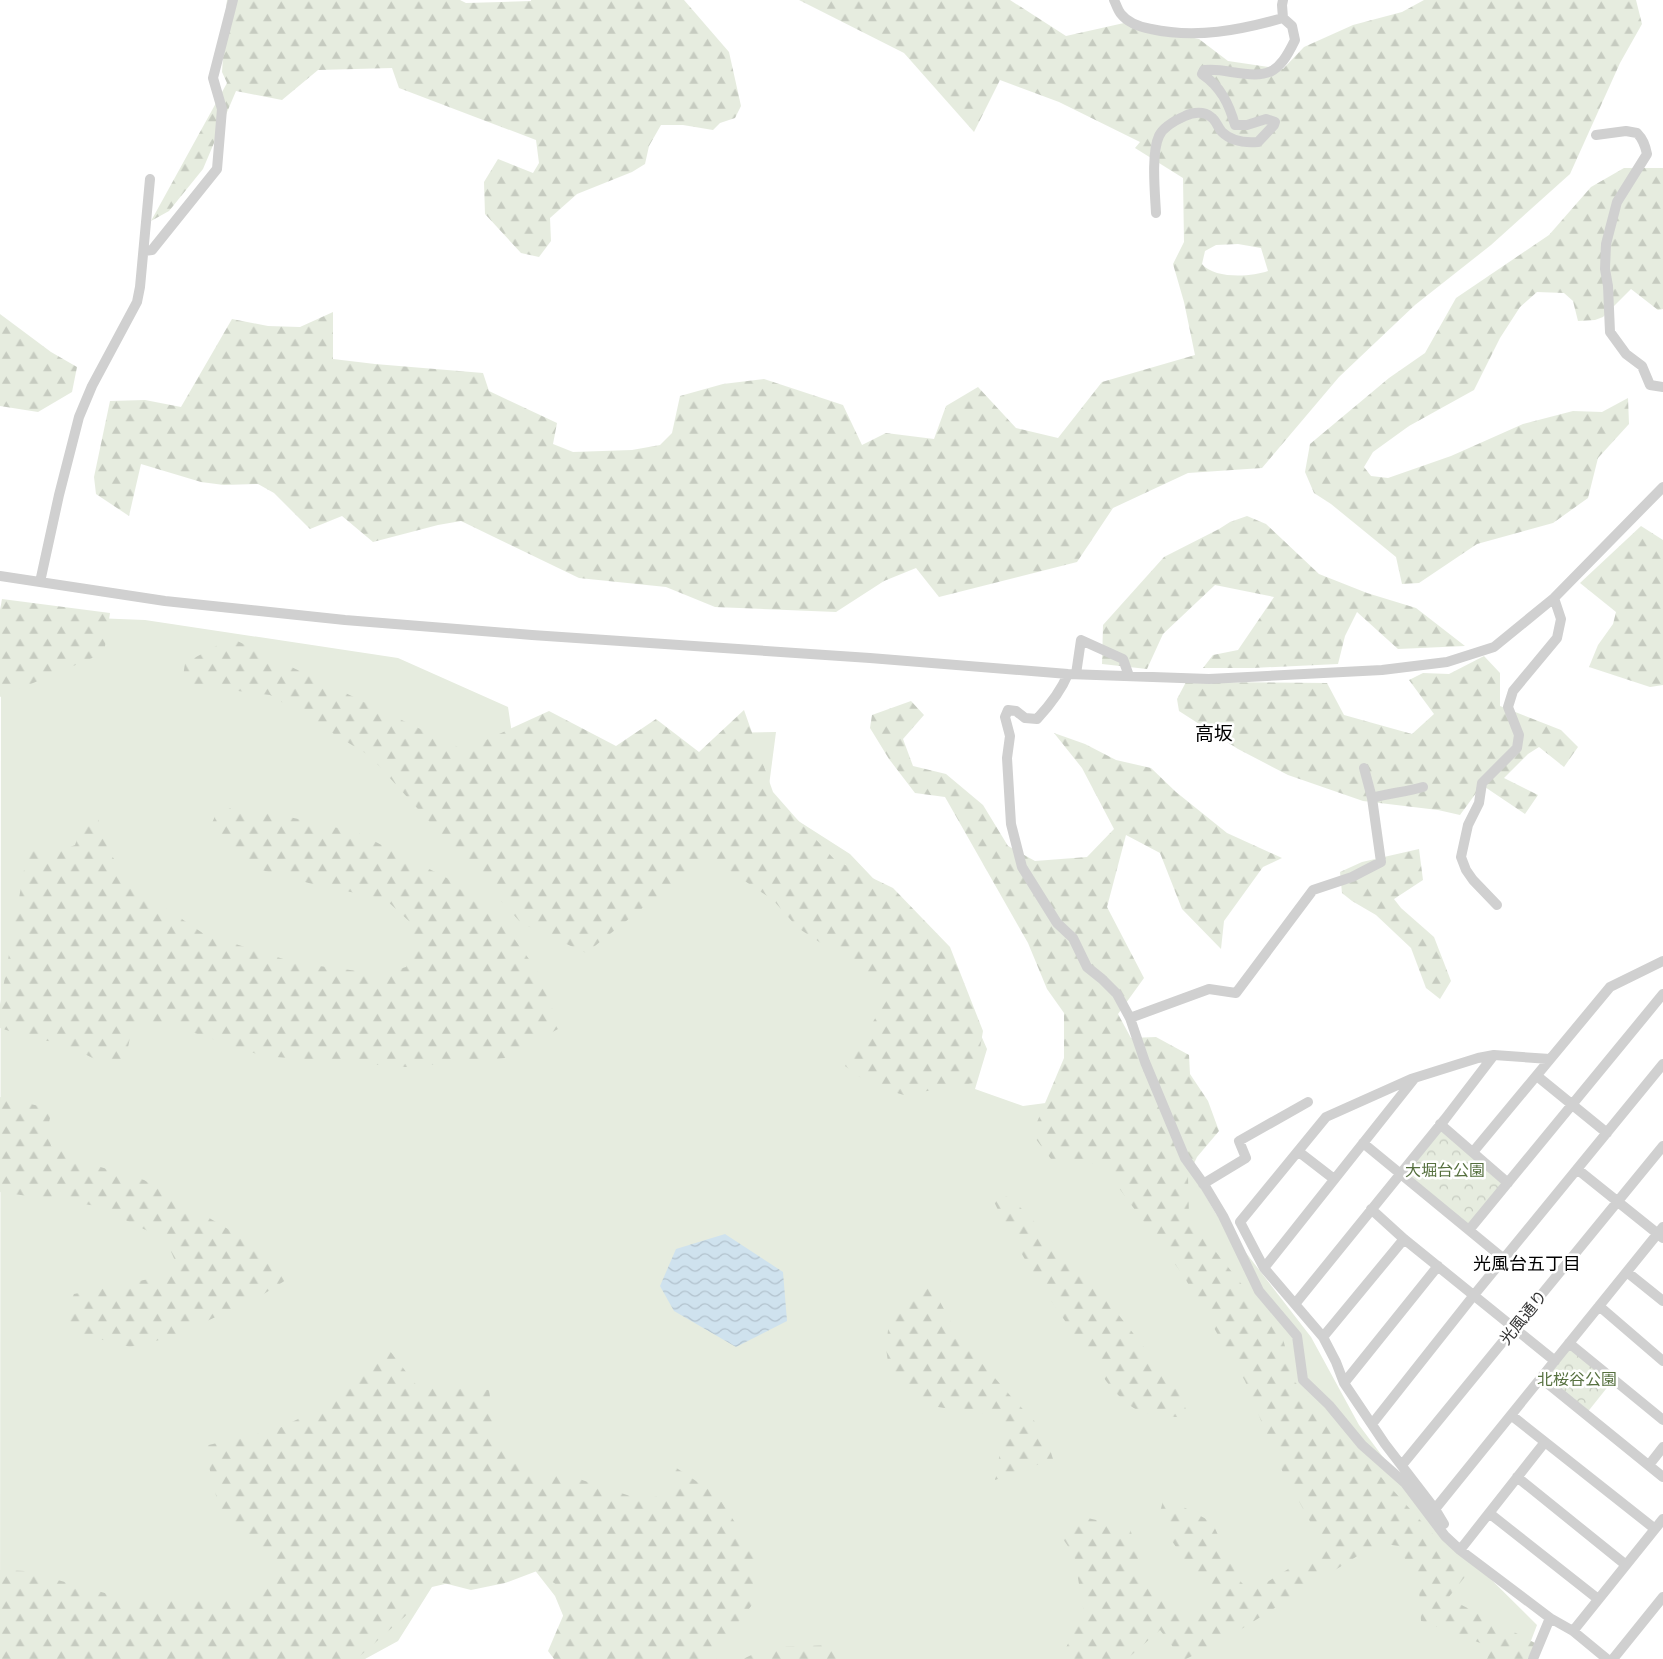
<svg xmlns="http://www.w3.org/2000/svg" width="1663" height="1659" viewBox="0 0 1663 1659" font-family="'PT Sans','Noto Sans JP',sans-serif">
<defs>
<pattern id="forest-firs" width="22" height="20" patternUnits="userSpaceOnUse" patternTransform="scale(1.25)"><rect width="22" height="20" fill="#e6ecdf"/><path d="M5 1l3.5 6h-7zM16 11l3.5 6h-7z" fill="#c6cbc0"/></pattern>
<pattern id="park-crowns" width="20" height="18" patternUnits="userSpaceOnUse" patternTransform="scale(1.25)"><rect width="20" height="18" fill="#e6ecdf"/><path d="M2 6a3 3 0 1 1 6 0M12 15a3 3 0 1 1 6 0" fill="none" stroke="#c6cbc0"/></pattern>
<pattern id="water-waves" width="16" height="10" patternUnits="userSpaceOnUse" patternTransform="scale(1.25)"><rect width="16" height="10" fill="#cfe2ee"/><path d="M0 5q4-4 8 0t8 0" fill="none" stroke="#b2c2cd"/></pattern>
</defs>
<rect width="100%" height="100%" fill="#fff"/>
<path fill="#e6ecdf" d="M1,605L43,616L145,620L398,658L508,707L514,747L678,779L720,733L776,732L767,801L850,854L946,955L987,1049L975,1089L1023,1106L1144,1090L1216,1214L1311,1337L1359,1425L1427,1516L1537,1625L1524,1659H581L555,1596L530,1564L432,1587L398,1641L365,1659H0Z"/>
<path fill="url(#forest-firs)" fill-rule="evenodd" d="M227,0H460L466,3L531,1V0H684L729,52L741,106L735,118L720,123L713,130L683,125H661L649,146L645,164L632,172L577,194L550,218L551,241L539,257L521,253L485,214L484,182L498,159L533,173L539,163L536,140L399,88L392,68L318,70L282,100L236,91L203,169L169,211L151,221L227,83L222,72Z
M799,0H1010L1066,36L1124,23L1199,39L1228,61L1283,69L1304,47L1353,25L1402,12L1424,0H1636L1642,24L1620,63L1570,174L1491,245L1415,305L1339,377L1262,468L1188,473L1113,508L1077,562L939,597L916,568L884,581L836,612L715,607L666,587L579,578L461,521L438,525L373,542L342,516L310,529L274,493L258,484L224,485L201,482L141,464L129,516L96,494L94,477L110,401L145,400L181,407L232,319L268,326L300,327L333,312V359L375,364L483,373L489,391L557,423L553,444L573,452L632,450L660,445L672,433L680,396L723,384L764,379L843,405L862,445L886,433L934,439L946,406L978,387L1016,428L1058,438L1102,382L1195,355L1184,302L1173,264L1184,242L1183,178L1135,148L1140,142L1059,102L1000,80L974,132L904,53ZM1238,244L1261,248L1268,271C1251,277 1214,279 1202,264L1205,251L1216,245Z
M1624,168H1663V309L1658,310L1631,289L1603,317L1595,320L1578,321L1573,301L1564,293L1537,292L1520,307L1500,338L1474,390L1409,426L1373,452L1364,467L1371,476L1388,478L1451,456L1523,424L1573,411L1602,412L1628,398L1629,424L1598,458L1588,498L1553,523L1477,544L1419,583L1402,584L1396,557L1331,504L1314,493L1305,472L1310,444L1389,378L1425,353L1456,298L1549,235L1591,187Z
M0,314L51,352L77,367L72,392L38,412L0,406Z
M1247,516L1266,524L1319,574L1367,593L1416,608L1465,646L1398,649L1357,612L1345,636L1338,664L1253,668H1203L1213,655L1238,650L1274,597L1215,585L1163,634L1147,669L1102,664L1103,625L1164,557L1219,529L1230,522Z
M1641,526L1663,540V685L1650,687L1589,667L1598,645L1613,624L1616,612L1580,583Z
M2,599L110,613L104,653L0,697V610Z
M231,638L464,750L549,711L616,746L656,719L699,752L744,710L773,792L795,817L835,860L893,888L950,947L983,1031L974,1083L904,1095L872,1086L845,1066L888,998L836,953L798,928L773,900L708,856L586,953L521,923L370,756L270,695L182,684L185,663Z
M1484,656L1500,673V706L1561,730L1578,747L1564,767L1539,747L1528,754L1504,778L1538,795L1525,814L1482,785L1460,815L1438,810L1363,801L1288,775L1238,749L1179,711L1177,699L1186,682L1327,683L1344,715L1412,734L1434,714L1409,680L1423,673L1449,674Z
M911,701L924,715L903,739L913,766L946,774L983,805L1008,846L1035,861L1087,857L1114,829L1082,768L1054,733L1085,744L1116,760L1151,768L1176,792L1227,833L1282,858L1263,867L1224,921L1221,949L1182,909L1160,853L1126,835L1107,907L1144,978L1118,1014L1131,1038L1156,1037L1189,1055L1190,1074L1208,1101L1219,1131L1197,1157L1188,1176L1189,1218L1282,1335L1294,1381L1468,1573L1448,1598L1535,1643L1528,1659H1487L1491,1647L1421,1621L1419,1590L1399,1546L1378,1543L1224,1640L1186,1659H1182L1160,1630L1127,1659H1060L1084,1613L1074,1555L1061,1536L1075,1515L1130,1528L1143,1577L1173,1608L1191,1616L1212,1611L1208,1595L1158,1520L1164,1497L1212,1522L1239,1580L1251,1592L1324,1547L1279,1465L1245,1381L1183,1275L1102,1165L1051,1159L1032,1134L1064,1058V1013L1047,989L1028,943L945,797L915,793L889,759L870,728L872,715Z
M231,808L267,812L356,832L447,878L508,930L544,980L558,1029L505,1058L406,1067L263,1056L165,1023L140,1025L131,1033L124,1066L111,1067L62,1043L34,1039L0,1028V1005L29,842C50,854 53,854 75,845L85,818L96,813L111,855L139,890L204,934L296,963L381,974L406,967L414,951L410,922L385,899L316,885L258,869L219,837L212,823L216,814Z
M1419,849L1423,880L1394,899L1401,908L1434,937L1451,981L1440,999L1426,988L1411,948L1376,915L1352,901L1342,893L1340,872L1362,862Z
M0,1097L52,1109L48,1127L51,1146L87,1163L144,1180L240,1236L283,1266L286,1280L259,1297L172,1337L130,1347L84,1335L69,1323L67,1309L74,1294L154,1278L176,1263L166,1240L97,1206L0,1192Z
M988,1188L1012,1199L1091,1280L1182,1395L1188,1418C1177,1417 1148,1415 1139,1411C1113,1397 1098,1369 1082,1345C1047,1296 1012,1244 988,1188Z
M932,1287L959,1337L1015,1401L1044,1431L1053,1459L995,1480L1005,1425L990,1415L938,1407L906,1392L889,1369L886,1348L889,1321L910,1290Z
M390,1351L417,1386L489,1390L496,1439L524,1470L579,1479L639,1499L675,1494L666,1461L717,1495L755,1553L752,1605L714,1653L717,1659H554L548,1651L563,1616L564,1590L537,1571L505,1583L471,1590L428,1579L411,1611L360,1656L341,1659H0V1570L25,1571L123,1598L199,1601L244,1597L260,1600L267,1582L283,1566L221,1516L204,1446L275,1430L315,1411Z
M839,1645L847,1659H743L768,1647Z"/>
<path fill="url(#park-crowns)" d="M1440,1124L1508,1183L1469,1230L1400,1173Z
M1569,1343L1614,1379L1586,1414L1541,1378Z"/>
<path fill="url(#water-waves)" d="M725,1234L783,1272L787,1321L736,1347L674,1311L660,1286L676,1249Z"/>
<g fill="none" stroke-linecap="round" stroke-linejoin="round">
<path stroke="#d0d0d0" stroke-width="10" d="M1114,0C1116,4 1118,11 1121,14C1128,23 1140,27 1151,29C1196,39 1240,30 1283,18
M1596,135L1626,131L1637,133C1643,139 1645,145 1647,154L1617,202L1606,244L1605,269L1608,286L1610,332L1626,354L1642,366L1650,385L1663,387
M1156,213C1155,193 1151,153 1159,136C1163,127 1176,120 1185,116C1193,112 1204,111 1211,117C1216,120 1218,128 1222,132C1232,142 1245,143 1258,142L1274,125L1275,122L1266,119L1247,125H1235C1229,104 1221,87 1202,74L1204,70C1213,69 1221,70 1231,72C1269,78 1278,75 1295,40L1292,26L1283,18L1282,5L1283,0
M144,251L152,250L217,169L222,109L213,78L233,0
M0,576L165,601L345,620L532,635L870,658L1068,674L1209,679L1382,670L1447,662L1494,647L1554,598L1663,487
M40,582L59,495L79,417L92,386L137,302L140,287L150,179
M1068,674C1061,691 1050,705 1037,719L1025,718L1016,711L1008,710L1005,717L1010,736L1007,758L1011,824L1022,867L1057,923L1073,938L1087,967L1102,979L1117,994L1130,1018L1145,1062L1185,1158L1205,1186L1223,1216L1259,1291L1297,1336L1303,1380L1329,1405L1362,1445L1405,1483L1445,1536L1460,1550L1550,1618L1573,1631L1607,1659
M1076,674L1081,640L1123,659L1129,676
M1372,798C1389,793 1406,792 1423,787
M1497,905L1473,880L1466,870L1461,857L1468,825L1479,803L1482,783L1517,748L1519,735L1508,707L1513,691L1557,638L1561,619L1554,598
M1130,1018L1209,989L1236,993L1313,890L1352,877L1381,862L1372,798L1364,768
M1537,1076L1607,1133
M1440,1124L1508,1183
M1363,1143L1504,1259
M1299,1152L1334,1179
M1473,1152L1610,987L1663,961
M1577,1169L1663,1238
M1203,1184L1246,1158L1239,1141L1308,1102
M1371,1209L1404,1239L1555,1361
M1469,1230L1663,994
M1264,1268L1414,1079
M1627,1272L1663,1301
M1295,1304L1445,1119L1494,1055
M1599,1306L1663,1361
M1323,1337L1404,1239
M1569,1343L1663,1420
M1541,1378L1663,1477
M1344,1383L1438,1266
M1511,1415L1655,1529
M1372,1424L1474,1295L1663,1064
M1402,1465L1663,1146
M1649,1465L1663,1447
M1517,1477L1626,1565
M1435,1509L1663,1227
M1489,1513L1598,1599
M1444,1524L1435,1509L1385,1444L1344,1383L1336,1362L1323,1337L1264,1268L1240,1222L1326,1117L1411,1079L1478,1058L1494,1055L1550,1059
M1460,1550L1545,1442
M1573,1631L1663,1519
M1533,1659L1550,1618
M1613,1659L1663,1597"/>
</g>
<g text-anchor="middle" stroke-width="5" stroke-linejoin="round" paint-order="stroke">
<g font-size="16" fill="#56703f" stroke="#fff">
<text x="1445" y="1176">大堀台公園</text>
<text x="1577" y="1385">北桜谷公園</text>
</g>
<g font-size="16" fill="#333" stroke="#fff">
<text transform="translate(1523 1317) rotate(-51)" y="6">光風通り</text>
</g>
<g font-size="18" fill="#000" stroke="#fff">
<text x="1527" y="1270">光風台五丁目</text>
</g>
<g font-size="19" fill="#000" stroke="#fff">
<text x="1214" y="740">高坂</text>
</g>
</g>
</svg>
